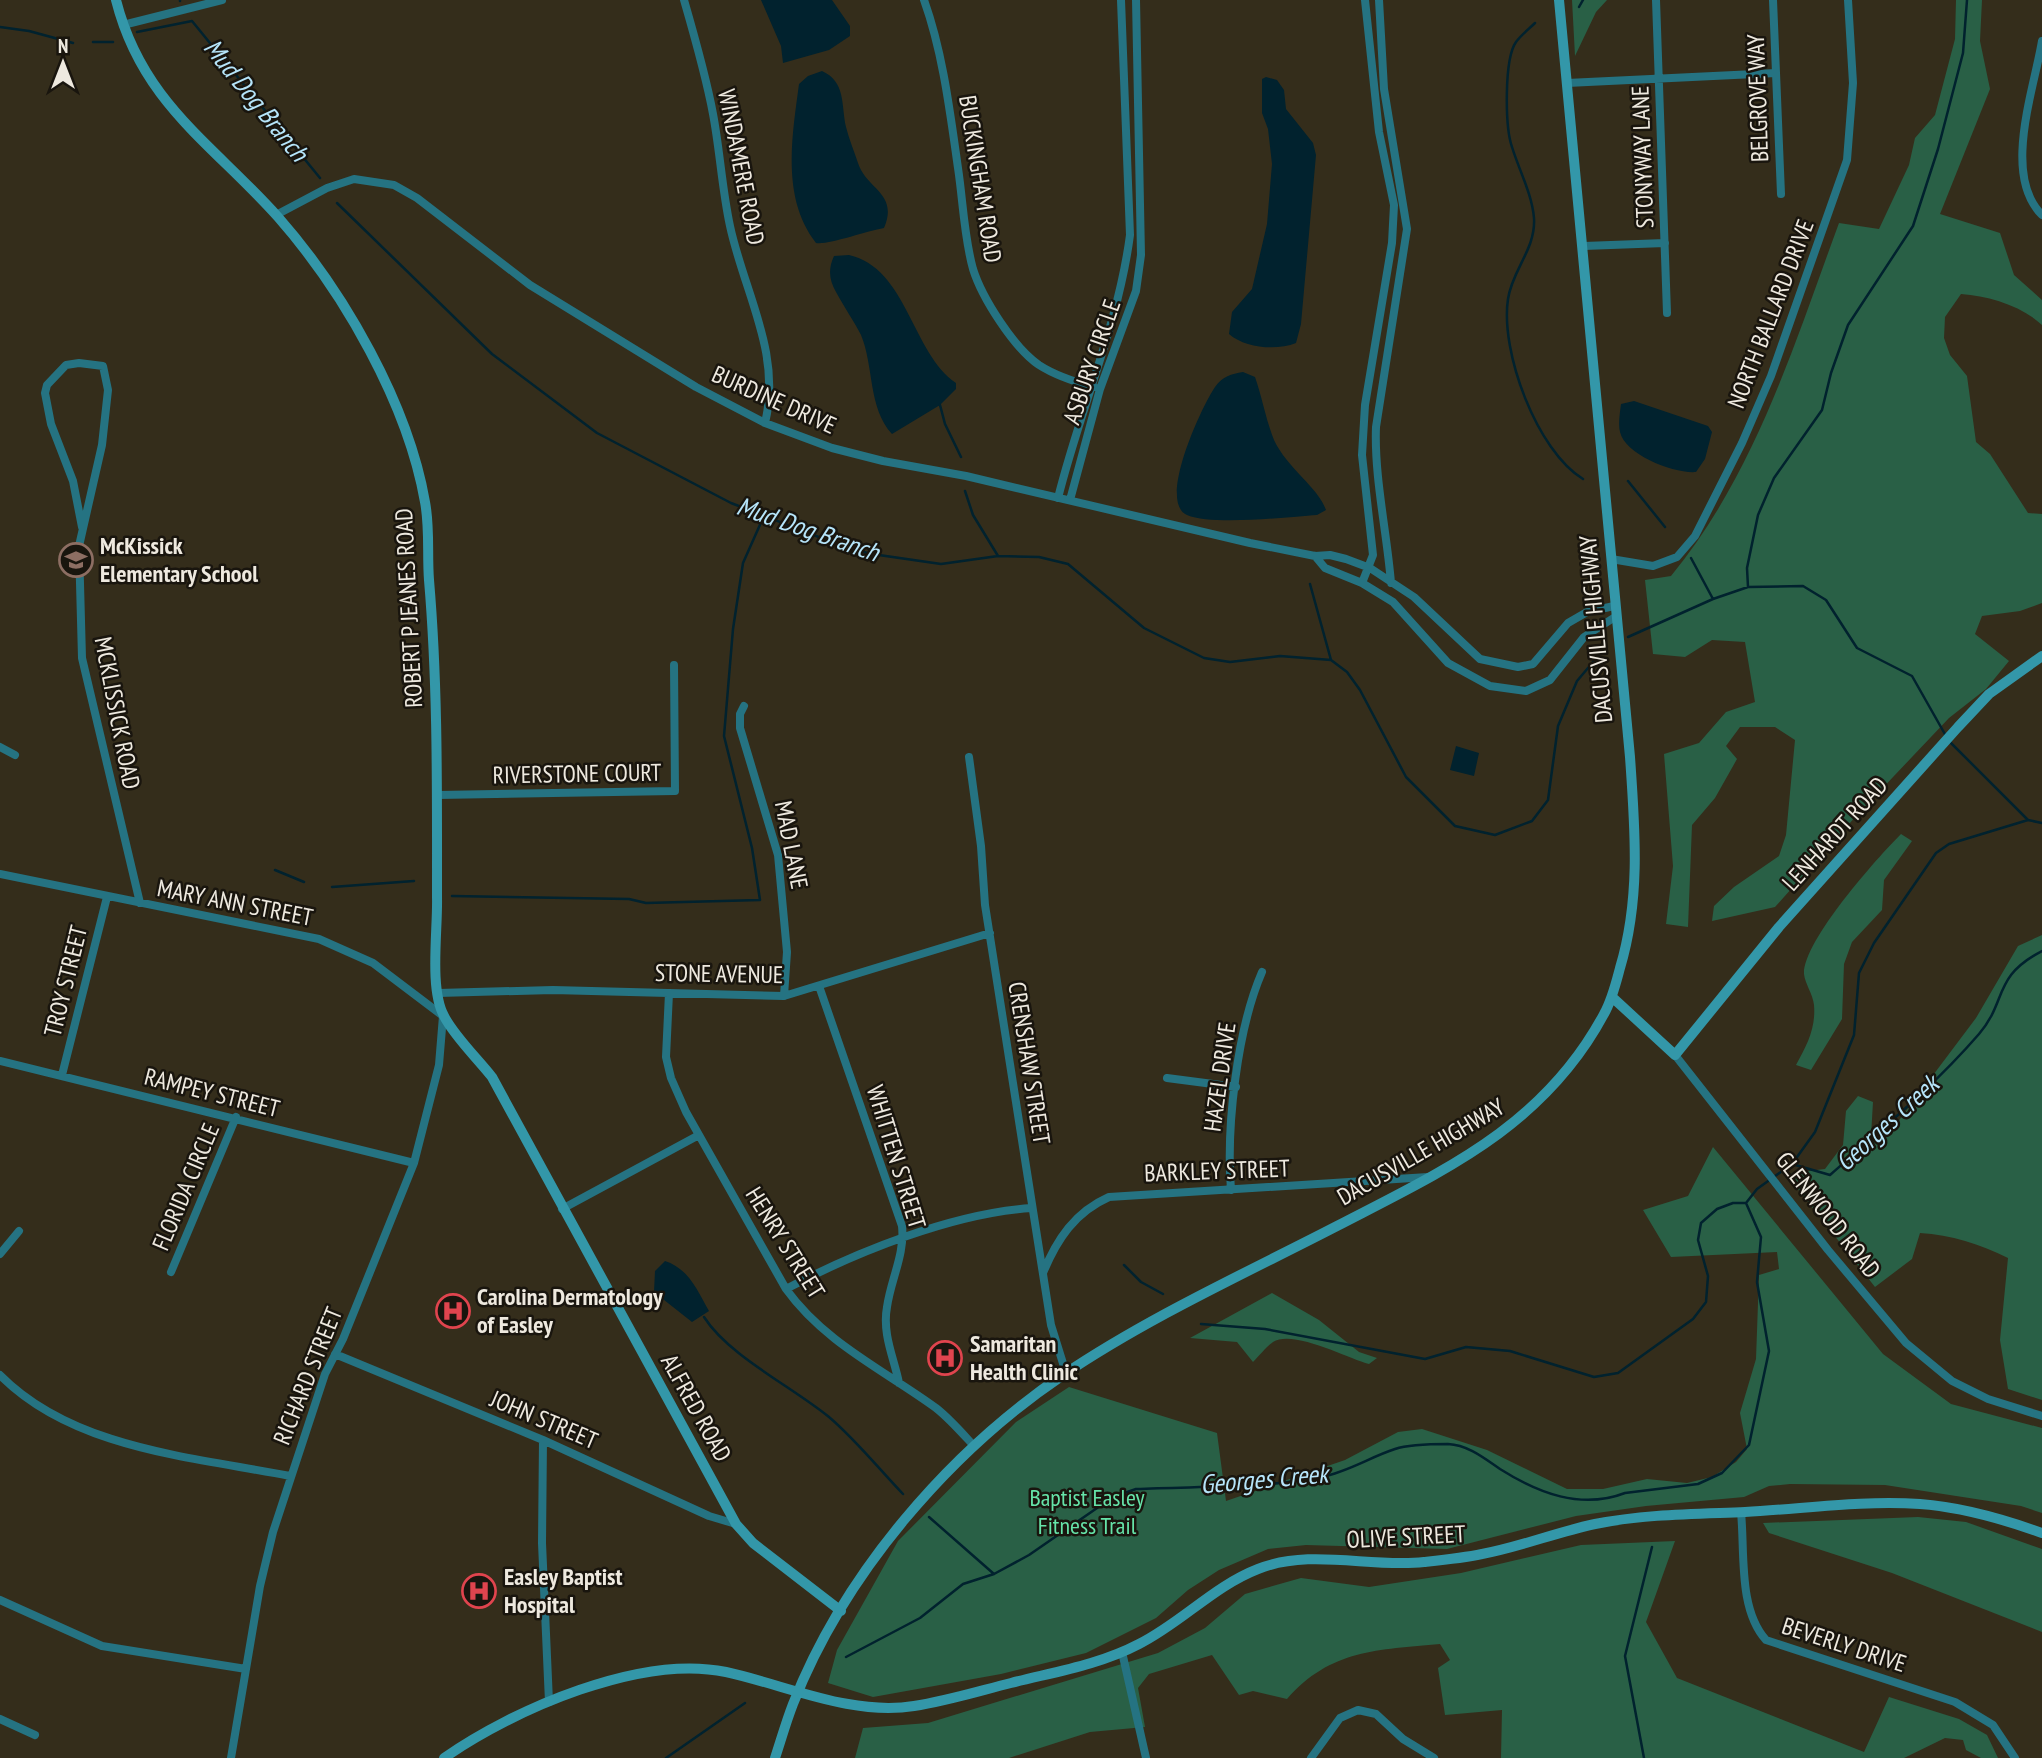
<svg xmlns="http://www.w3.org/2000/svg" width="2042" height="1758" viewBox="0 0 2042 1758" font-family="'PT Sans Narrow',sans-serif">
<rect width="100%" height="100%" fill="#342d1b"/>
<path fill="#296046" d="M1572,0H1607L1596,12L1575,56Z
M1956,0H1982L1980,41L1990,89L1940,214L2000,233L2014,275L2042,300V325C2022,306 1989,296 1961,294L1945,317L1944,338L1950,355L1967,376L1976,442L1990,454L2028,513L2042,514V603L2020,611L1982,616L1975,634L2009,661L1986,689L1949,718L1857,815L1775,907L1712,921L1714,906L1734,887L1779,856L1786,835L1795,740L1775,727H1740L1726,746L1737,759L1715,798L1692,825L1688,927L1666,924L1673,866L1664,754L1699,743L1726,712L1755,702L1745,642L1712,640L1685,657L1653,654L1645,580L1671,576C1755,474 1794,345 1839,223L1879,229L1909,165L1915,138L1935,115L1955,39Z
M1901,834L1912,841L1884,880L1882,910L1852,942L1844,964L1842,1019L1811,1070L1796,1065C1807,1045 1816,1028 1814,1005C1813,994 1805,984 1804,974C1803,941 1877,858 1901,834Z
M2042,935V1400L2008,1389L2000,1340L2008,1258C1980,1244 1951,1235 1920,1233L1912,1259L1875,1287L1797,1188L1791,1173L1825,1169L1843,1145L1846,1111L1858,1096L1873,1102L1871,1136L1885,1139L1976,1018L2018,946Z
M1713,1147L1883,1354L1951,1404L2042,1428V1513L2021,1506L1885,1485L1790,1484L1769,1486L1744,1497L1646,1506L1576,1516L1447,1549L1306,1545L1268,1549L1219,1570L1188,1590L1156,1618L1086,1653L1001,1674L873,1697L828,1683L837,1650L898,1541L1016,1422L1069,1387L1217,1433L1226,1501L1345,1460L1398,1432L1422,1429L1487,1450L1567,1489H1603L1647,1479L1687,1483L1712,1477L1736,1462L1747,1449L1740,1413L1756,1359L1759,1275L1779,1269L1777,1252L1671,1257L1643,1210L1688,1196Z
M1272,1293L1319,1320L1359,1352L1377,1358L1369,1364C1347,1358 1293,1329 1273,1342C1266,1347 1259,1356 1253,1362L1237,1342L1190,1338Z
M1918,1517L1966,1522L2042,1549V1632L1892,1573L1769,1533L1763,1523Z
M1675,1541L1646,1622L1677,1678L1864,1752L1889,1697L1959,1719L1987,1735L1998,1758H1981L1966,1750L1963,1740L1945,1738L1904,1758H1501L1502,1710L1445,1715L1438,1668L1450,1660L1440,1644C1378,1650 1331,1649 1287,1699L1253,1691L1239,1695L1212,1655L1149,1674L1138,1688L1145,1727L1090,1732L1009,1758H855L863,1728L928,1723L1158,1653L1205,1628L1245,1594L1301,1578L1369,1587L1461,1573L1581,1545Z"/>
<path fill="#01222e" d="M761,0H832L850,26V36L829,50L783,63L781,46Z
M822,71C846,82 841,104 846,127C849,139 854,151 858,163C866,189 899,193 884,228C866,231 829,245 816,243C781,198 792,137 799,84L808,76Z
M1266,77L1277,80L1284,90L1286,109L1313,143L1316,155L1301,324L1296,343C1276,351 1245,348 1229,334L1232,312L1252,289L1267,224L1272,164L1268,129L1262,113V79Z
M849,255C907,268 912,353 956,383V389L940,405L892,434C868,408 874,366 861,335C854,321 844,307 836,292C829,280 828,269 834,256Z
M1243,372L1255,377C1262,397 1266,420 1274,440C1287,468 1318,487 1326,510L1317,515C1287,517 1213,526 1187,515C1157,502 1202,406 1215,387C1223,376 1231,374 1243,372Z
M1634,401L1708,426L1712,432L1705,459L1696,472C1675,474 1625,455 1620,432C1618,424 1620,412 1621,404Z
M1456,746L1479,753L1474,776L1450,770Z
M665,1261C689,1269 697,1290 709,1311L692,1322L654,1292L655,1271Z"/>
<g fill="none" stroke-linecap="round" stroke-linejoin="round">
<path stroke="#01222e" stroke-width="2.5" d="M180,0V1
M1579,7L1583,0
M1535,23C1529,29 1521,35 1516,42C1504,59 1505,127 1512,147C1519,170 1532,194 1534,218C1536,249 1512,270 1508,299C1500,352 1537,451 1583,479
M0,27L29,31L73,43
M137,32L192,21L320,178
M93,42H113
M337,203L492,354L597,433L731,503L847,548L872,554L941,564L998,556L1039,557L1068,564L1144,628L1204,658L1230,662L1280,656L1331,660L1347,672L1360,690L1406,777L1455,826L1495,835L1532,821L1548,800L1558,726L1577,681L1604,649
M940,405L945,424L961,457
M1628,481L1665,527
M965,491L973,515L998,556
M1691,558L1713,599
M1310,584L1331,660
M1748,587L1747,568L1758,515L1774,478L1822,410L1831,373L1848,325L1913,226L1938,149L1963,53L1967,0
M1628,637L1713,599L1748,587L1803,586L1826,600L1857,648L1912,676L1946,736
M1949,741L2028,820L2042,823
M275,870L304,882
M332,887L414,881
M452,896L629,899L646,903L760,900L752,848L724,736L733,629L743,563L763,518
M1792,1164L1830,1175C1882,1129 1934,1086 1979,1034C2008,1000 1992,977 2042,951
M1746,1203L1757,1189L1792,1164L1815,1132L1854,1035L1859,973L1874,943L1936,853L1949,844L2028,820
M1124,1265L1141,1282L1163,1294
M704,1317C729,1356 791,1386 829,1417C856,1440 879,1469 903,1494
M1201,1324L1265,1329L1425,1359L1466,1347L1510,1351L1594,1377L1618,1373L1693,1319L1706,1302L1708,1276L1698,1240L1701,1223L1717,1209L1733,1203H1746
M929,1517L994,1574
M846,1657L920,1618L963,1584L994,1574L1029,1555L1113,1497L1136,1489C1197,1486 1261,1489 1321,1477C1348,1472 1370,1457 1395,1449C1410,1444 1433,1444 1448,1444C1468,1445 1484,1458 1500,1469C1538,1493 1581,1510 1625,1493L1698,1484L1722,1473L1749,1445L1769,1351L1757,1282L1761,1237L1746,1203
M666,1758L745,1703
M1644,1758L1625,1656L1652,1547"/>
<path stroke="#257382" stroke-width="8" d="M684,0C695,38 706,76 713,114C720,151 722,189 730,226C744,292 782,353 765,423
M924,0C943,53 950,112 958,168C963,201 964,237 973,269C982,298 1014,348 1039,365C1056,376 1075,382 1094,387
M1379,0L1384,89L1407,229L1376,427C1374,476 1387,533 1391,583
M1656,0L1667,313
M1773,0L1781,194
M123,25L222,0
M2042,41C2034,90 2002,175 2042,215
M1567,83L1776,73
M276,215L327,188L354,179L394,185L417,198L530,285L696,387L765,423L832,448L883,461L966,476L1250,543L1315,556L1330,555L1346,559L1370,568L1414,597L1480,659L1518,667L1533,664L1568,623L1587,612L1614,606
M1584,246L1665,243
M1058,498C1080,409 1118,326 1130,235L1121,0
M1070,500L1100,389L1136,291L1141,255L1136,0
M82,527L73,481L51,424L45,393L47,385L66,365L79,363L103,366L108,390L102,445L79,546L82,658L140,903
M1315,556L1325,568L1362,583L1393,602L1448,663L1490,686L1526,691L1550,680L1584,637L1615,617
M1611,559L1653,566L1677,557L1695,536L1742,443L1771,376L1847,160L1853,83L1848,0
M1362,583L1373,555L1362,455L1365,405L1392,243L1394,205L1379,132L1365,0
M744,706L740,714V728L778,855L787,952L784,996
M0,747L15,755
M969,757L981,846L985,905L1051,1325L1066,1373
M438,795L675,791L674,665
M0,874L319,939L373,963L443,1016L439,1065L414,1163L343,1339L325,1374L273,1532L260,1586L231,1758
M819,986L902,1226C905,1254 891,1279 887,1307C882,1334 894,1358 899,1383
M438,993L553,990L784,996L990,933
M669,993L666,1057L671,1078L686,1112L786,1289C825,1343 884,1370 936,1408C950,1419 962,1433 974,1446
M1675,1055L1828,1250L1906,1343L1952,1381L1988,1399L2042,1416
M0,1061L414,1163
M62,1075L107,897
M1167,1078L1236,1087
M1231,1190C1226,1127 1237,1030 1262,972
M562,1209L699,1135
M0,1254L19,1231
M171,1272L236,1117
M1043,1273C1057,1239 1075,1212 1109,1197L1428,1177
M786,1289C856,1252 953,1213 1032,1208
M335,1354L543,1440L709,1516L736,1524
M0,1375C73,1449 193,1457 290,1476
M543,1440L542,1543L549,1702
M1741,1512C1745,1552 1738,1609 1766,1640L1955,1702L1993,1725L2015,1758
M0,1600L102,1646L246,1669
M1122,1652L1146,1758
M0,1719L35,1735
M1311,1758L1340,1718L1358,1710L1376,1714L1403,1739L1434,1758"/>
<path stroke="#3397a9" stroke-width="10" d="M116,0C142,103 213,144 278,217C344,292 408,404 425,502C430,528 427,554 429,580C438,686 437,791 437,897C438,929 429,989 444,1016C454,1036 478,1059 492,1077L736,1524L753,1543L841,1611
M1612,997L1675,1055L1779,927L1958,727L1989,694L2042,656
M444,1758C514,1709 641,1654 726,1672C786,1685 851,1716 914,1706C947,1701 979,1691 1011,1683C1054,1672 1099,1665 1139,1644C1181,1623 1214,1586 1258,1569C1311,1548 1369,1568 1424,1562C1443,1560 1463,1558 1482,1554C1520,1547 1557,1532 1595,1524C1644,1514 1696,1514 1745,1512C1803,1509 1862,1500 1920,1504C1962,1507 2003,1519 2042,1533
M775,1758C781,1740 786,1722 793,1704C844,1574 949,1452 1063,1375C1149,1317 1246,1273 1337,1226C1445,1170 1544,1126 1604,1014C1612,1000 1616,983 1620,968C1641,898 1635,829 1630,757L1559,0"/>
</g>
<defs>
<g id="school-ring" transform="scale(1.75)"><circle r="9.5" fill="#19150e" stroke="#8d6e63" stroke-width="1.5"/><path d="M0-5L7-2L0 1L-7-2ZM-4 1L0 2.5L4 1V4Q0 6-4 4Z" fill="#8d6e63"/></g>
<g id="hospital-ring" transform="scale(1.75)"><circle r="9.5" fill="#19150e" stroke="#e0444e" stroke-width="1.5"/><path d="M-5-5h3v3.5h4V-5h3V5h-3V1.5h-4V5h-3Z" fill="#e0444e"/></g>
</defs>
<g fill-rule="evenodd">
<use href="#school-ring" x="76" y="560"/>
<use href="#hospital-ring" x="453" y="1311"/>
<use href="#hospital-ring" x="945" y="1358"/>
<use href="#hospital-ring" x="479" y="1591"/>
</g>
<g text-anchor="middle" stroke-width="5" stroke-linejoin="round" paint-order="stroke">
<g font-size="24" fill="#eee9df" stroke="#19150e">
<text transform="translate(1758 98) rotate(-92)" y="8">BELGROVE WAY</text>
<text transform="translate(1643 157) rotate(-92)" y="8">STONYWAY LANE</text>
<text transform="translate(741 167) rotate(79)" y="8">WINDAMERE ROAD</text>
<text transform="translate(980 179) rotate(81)" y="8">BUCKINGHAM ROAD</text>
<text transform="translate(1771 314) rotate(-69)" y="8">NORTH BALLARD DRIVE</text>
<text transform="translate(1092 362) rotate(-71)" y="8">ASBURY CIRCLE</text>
<text transform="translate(774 400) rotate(24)" y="8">BURDINE DRIVE</text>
<text transform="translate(409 608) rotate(-93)" y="8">ROBERT P JEANES ROAD</text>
<text transform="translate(1596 629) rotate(-95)" y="8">DACUSVILLE HIGHWAY</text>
<text transform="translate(117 713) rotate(79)" y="8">MCKLISSICK ROAD</text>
<text transform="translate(577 774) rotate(-1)" y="8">RIVERSTONE COURT</text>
<text transform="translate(1835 834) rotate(-48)" y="8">LENHARDT ROAD</text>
<text transform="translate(791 845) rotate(79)" y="8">MAD LANE</text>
<text transform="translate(235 903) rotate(11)" y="8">MARY ANN STREET</text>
<text transform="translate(719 974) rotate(1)" y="8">STONE AVENUE</text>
<text transform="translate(66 981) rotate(-76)" y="8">TROY STREET</text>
<text transform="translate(1029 1063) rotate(81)" y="8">CRENSHAW STREET</text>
<text transform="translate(1220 1077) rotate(-82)" y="8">HAZEL DRIVE</text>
<text transform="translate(212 1093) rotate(14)" y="8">RAMPEY STREET</text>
<text transform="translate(1421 1152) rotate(-30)" y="8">DACUSVILLE HIGHWAY</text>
<text transform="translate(896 1157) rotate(73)" y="8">WHITTEN STREET</text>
<text transform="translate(1217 1171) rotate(-2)" y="8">BARKLEY STREET</text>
<text transform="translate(186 1187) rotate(-67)" y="8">FLORIDA CIRCLE</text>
<text transform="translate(1828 1215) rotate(52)" y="8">GLENWOOD ROAD</text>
<text transform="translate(785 1243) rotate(58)" y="8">HENRY STREET</text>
<text transform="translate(308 1376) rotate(-68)" y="8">RICHARD STREET</text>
<text transform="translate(696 1408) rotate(61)" y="8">ALFRED ROAD</text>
<text transform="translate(544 1420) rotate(23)" y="8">JOHN STREET</text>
<text transform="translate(1406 1537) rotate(-3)" y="8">OLIVE STREET</text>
<text transform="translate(1844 1645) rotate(18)" y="8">BEVERLY DRIVE</text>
</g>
<g font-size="24" font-weight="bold" fill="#eee9df" stroke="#19150e" text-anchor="start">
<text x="100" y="554">McKissick<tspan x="100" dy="28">Elementary School</tspan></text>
<text x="477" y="1305">Carolina Dermatology<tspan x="477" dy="28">of Easley</tspan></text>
<text x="970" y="1352">Samaritan<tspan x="970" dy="28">Health Clinic</tspan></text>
<text x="504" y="1585">Easley Baptist<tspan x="504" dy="28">Hospital</tspan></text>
</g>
<g font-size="24" fill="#66e4a9" stroke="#19150e">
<text x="1087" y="1506">Baptist Easley<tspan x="1087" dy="28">Fitness Trail</tspan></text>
</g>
<g font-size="26" font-style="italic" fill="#b6e5fa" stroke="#19150e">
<text transform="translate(256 100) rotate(51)" y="9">Mud Dog Branch</text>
<text transform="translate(808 529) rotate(19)" y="9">Mud Dog Branch</text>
<text transform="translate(1887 1123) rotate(-42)" y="9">Georges Creek</text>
<text transform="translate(1264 1479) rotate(-5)" y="9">Georges Creek</text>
</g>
</g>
<g transform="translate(63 63)" stroke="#19150e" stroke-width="5" paint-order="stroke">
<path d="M0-5L12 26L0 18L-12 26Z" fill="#eee9df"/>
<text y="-10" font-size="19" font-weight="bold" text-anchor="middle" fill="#eee9df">N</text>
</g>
</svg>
